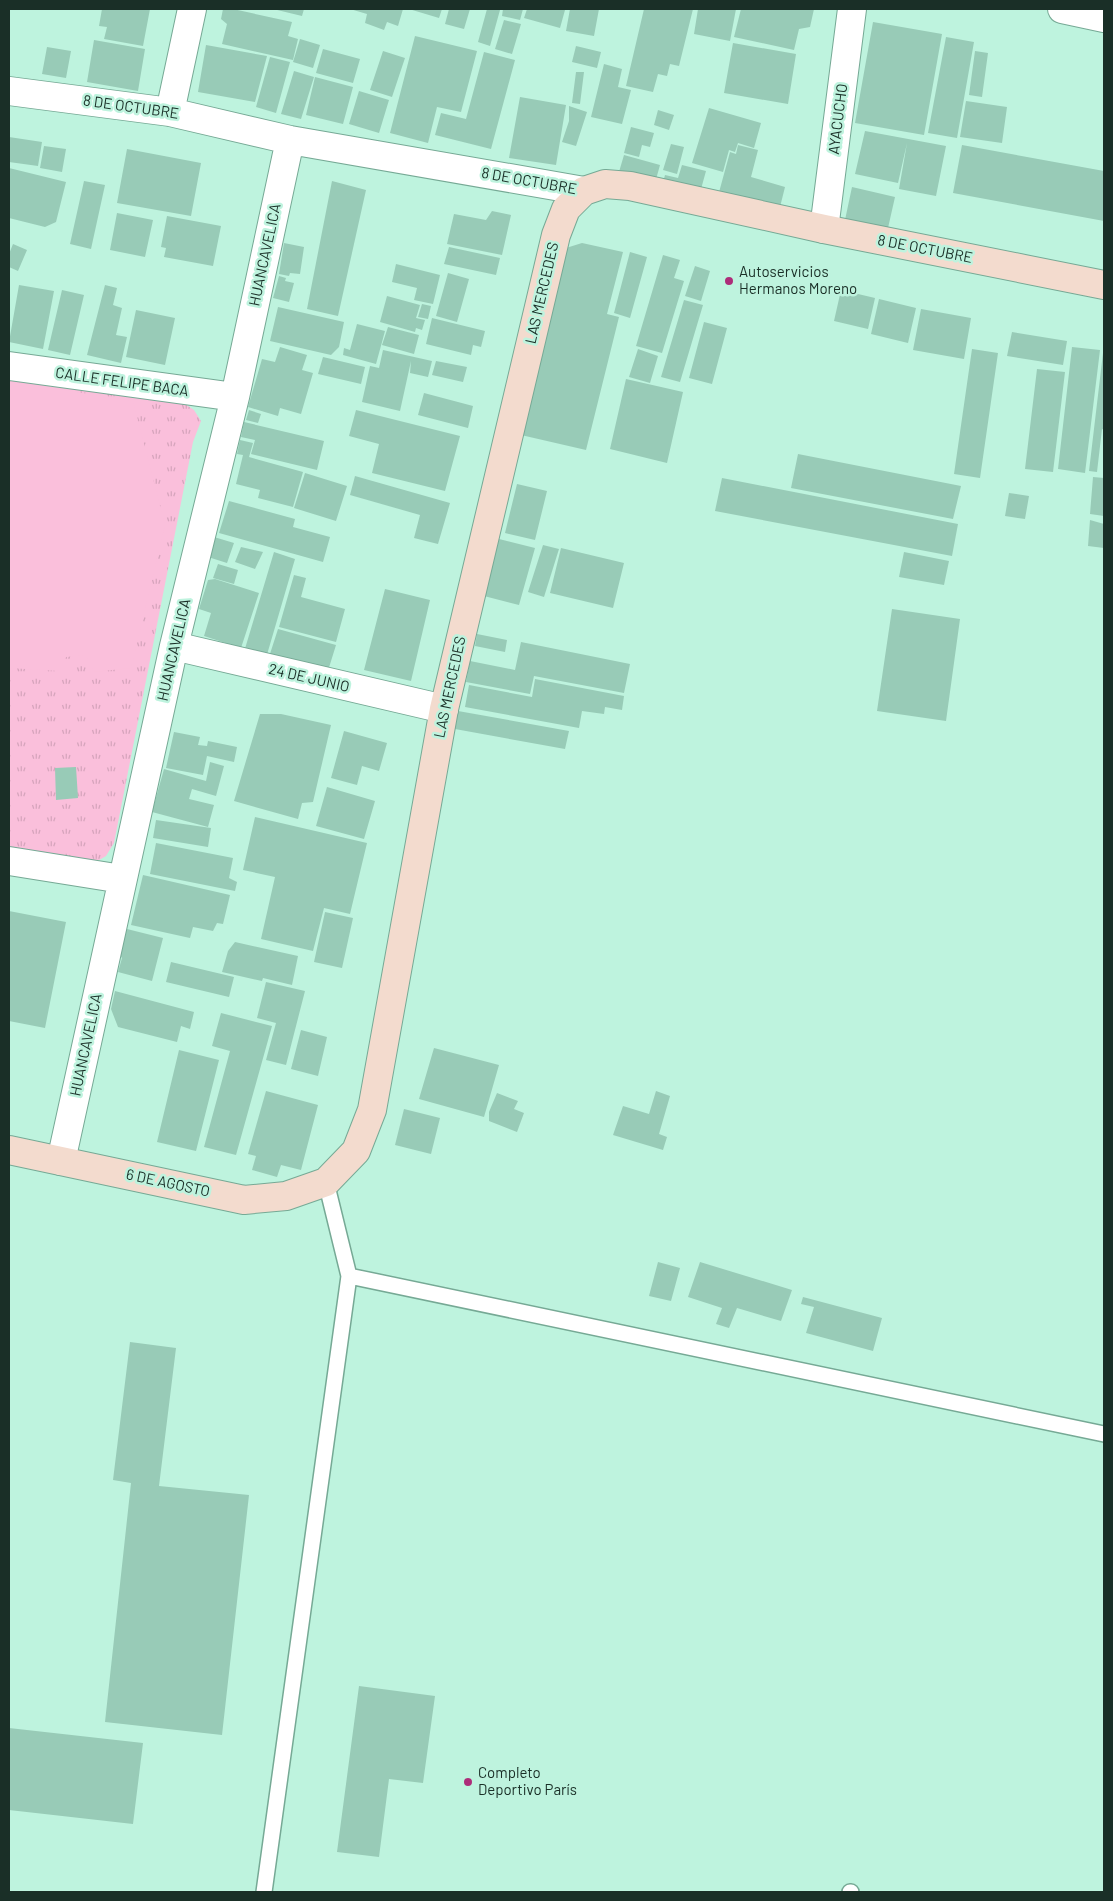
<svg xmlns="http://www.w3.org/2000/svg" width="1113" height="1901" viewBox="0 0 1113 1901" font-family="Barlow,sans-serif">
<defs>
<pattern id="grass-tufts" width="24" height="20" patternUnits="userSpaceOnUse" patternTransform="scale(1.25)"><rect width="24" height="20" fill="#fabfdb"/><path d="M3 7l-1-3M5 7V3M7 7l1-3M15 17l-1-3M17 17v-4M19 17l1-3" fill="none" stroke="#d6a4bc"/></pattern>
</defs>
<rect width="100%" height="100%" fill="#bef3de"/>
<path fill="url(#grass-tufts)" d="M9,374L182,402L194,410L201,421L193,442L114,843L106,856L94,863L9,850Z"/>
<path fill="#fabfdb" d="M15,382L133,401L165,525L131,668L94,672L86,655L66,657L59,671L9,668V388Z"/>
<path fill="#98cbb7" d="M102,9H150L143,46L104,39L107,27L99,26Z
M223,9H233L292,22L288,36L298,39L293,60L222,44L227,24L221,19Z
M273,9H304L302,16Z
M350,9H403L398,26L387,22L384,30L365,23L367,14Z
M409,9H442L439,18Z
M449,9H470L464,29L445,24Z
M487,9L500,10L490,46L478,42Z
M503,9H523L520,20L502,16Z
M527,9H561L565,10L560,28L524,18Z
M570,9H599L594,36L566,31Z
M644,9H693L679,66L670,64L667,76L658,74L653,92L626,86Z
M698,9H736L730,41L694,34Z
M741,9H814L810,27L799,29L794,50L734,37Z
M504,20L521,24L512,54L495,49Z
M873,22L942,34L924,135L855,123Z
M415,36L477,51L461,112L437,107L428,143L390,133Z
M946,37L974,42L957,138L928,133Z
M300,39L320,45L313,68L293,62Z
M94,40L145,49L138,91L87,82Z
M733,43L796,54L788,104L724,93Z
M206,45L267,56L255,102L198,92Z
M576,46L601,52L597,68L572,62Z
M47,47L71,51L66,78L42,74Z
M323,49L360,59L353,83L316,73Z
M383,51L405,58L392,97L370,90Z
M975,51L988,53L982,97L969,95Z
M484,52L515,60L491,149L435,135L441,113L466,119Z
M270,57L290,62L276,113L256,107Z
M604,64L622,69L618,87L631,90L622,124L591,117Z
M294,71L314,77L301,119L281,114Z
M576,72H584L580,104L572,103Z
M315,77L353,87L343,124L306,115Z
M359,91L389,100L379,133L349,124Z
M520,97L566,105L556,165L509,158Z
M966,101L1007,107L1002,143L960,137Z
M569,106L587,112L576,146L562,142L569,121Z
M709,108L761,123L754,148L738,143L735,152L729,150L723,172L692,163Z
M658,110L674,115L669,130L654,125Z
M631,127L654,133L650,147L642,145L639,157L624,153Z
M865,131L946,146L936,196L899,189L907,143L898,183L855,174Z
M9,137L42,142L38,166L9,162Z
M671,144L684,147L677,174L663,170Z
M738,145L758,150L751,177L785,187L780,207L718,196L730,152L736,154Z
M962,145L1104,171V221L953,193Z
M44,146L66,149L62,172L40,168Z
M127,149L201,163L191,216L117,203Z
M624,155L660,165L655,183L616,182Z
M682,165L706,171L698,200L661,190L665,175L678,178Z
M9,168L66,182L56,222L45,227L9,218Z
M84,181L105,185L91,249L70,244Z
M332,181L366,190L338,316L307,309Z
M852,187L895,197L888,228L867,223L865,231L845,220Z
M492,211L511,215L502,255L447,244L454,214L486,220Z
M117,213L153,220L145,257L110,250Z
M167,216L221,226L213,266L164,257L166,248L161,247Z
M284,243L304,247L300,274L290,273L289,276L279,274Z
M582,243L623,252L607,314L619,317L586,450L521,435L566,248Z
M13,244L27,250L18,271L9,267V254Z
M449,247L500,258L496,275L444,264Z
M630,252L647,257L630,318L614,313Z
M663,255L680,260L674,278L684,281L662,353L636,346Z
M396,264L440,275L433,304L414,300L417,288L392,282Z
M695,266L710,271L701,301L685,296Z
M448,273L469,279L457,322L436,316Z
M279,276L286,278L285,281L294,283L289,302L273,298Z
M19,285L54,291L43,349L9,342Z
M105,285L117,288L113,305L122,308L116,335L127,337L121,363L87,355Z
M62,290L84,295L70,355L48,350Z
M841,290L875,298L868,329L834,321Z
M387,296L420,305L416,318L425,320L422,330L416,328L415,332L380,322Z
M879,299L916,308L908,343L871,334Z
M684,300L703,305L680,382L661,377Z
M422,304L431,306L428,319L418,317Z
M278,307L344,322L339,347L331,355L270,341Z
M921,309L971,318L964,359L913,350Z
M136,310L175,318L165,365L126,357Z
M432,318L485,331L481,347L473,345L471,355L426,344Z
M704,322L727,328L712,384L689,378Z
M357,324L385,331L376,364L343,355L344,348L350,350Z
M388,327L419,335L414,354L382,345Z
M1012,332L1067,341L1063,365L1007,356Z
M280,347L307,355L302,370L313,373L301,414L280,408L278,416L248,407L262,359L275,362Z
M1072,347L1100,350L1085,473L1058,469Z
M638,349L658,356L650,383L629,377Z
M972,349L998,353L980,478L954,474Z
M383,350L432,361L428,377L410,373L411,361L400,411L362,402L370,366L379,368Z
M1103,353L1104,430L1102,429L1097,472L1089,471Z
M323,357L365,367L361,384L318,374Z
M436,361L467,367L463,382L432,375Z
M1037,369L1065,372L1053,472L1025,469Z
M626,379L683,392L667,463L610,449Z
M424,393L473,406L468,428L418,415Z
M249,410L261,414L258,423L246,420Z
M356,410L460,436L445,491L372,473L379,444L349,436Z
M244,422L324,441L317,470L251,454L255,440L241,437Z
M240,440L253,443L249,457L303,472L293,507L258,498L260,490L236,484L243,455L237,454Z
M798,454L961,486L953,519L791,488Z
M305,473L347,486L336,521L294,508Z
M355,476L450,503L438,544L414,538L420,515L350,495Z
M1093,477L1104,478V516L1090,514Z
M722,478L958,524L952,556L715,511Z
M517,484L547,491L535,540L505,533Z
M1009,493L1029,496L1025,519L1005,516Z
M229,501L295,519L293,527L330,537L323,562L219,533Z
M1090,520L1104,524V548L1088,546Z
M214,537L234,543L227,563L208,557Z
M499,539L535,548L519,605L484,596Z
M543,545L559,549L544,597L528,592Z
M241,547L263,552L255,569L235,562Z
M561,548L624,563L613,608L550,593Z
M274,552L295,559L266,658L244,652Z
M904,552L949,561L944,585L899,577Z
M218,564L238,570L234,584L213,578Z
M294,575L306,578L301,597L345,609L336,642L279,627Z
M215,579L259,593L241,648L204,636L211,613L199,609L208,580Z
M385,589L430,600L411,681L364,670Z
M892,609L960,619L946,721L877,711Z
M278,629L336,645L327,674L269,657Z
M477,634L507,640L505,652L475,646Z
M521,642L630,664L624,693L534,676L530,694L466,682L470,661L515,670Z
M535,679L624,696L622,710L605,707L604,714L582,711L579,728L465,707L469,685L532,697Z
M458,711L569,731L565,749L455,729Z
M260,714H281L331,725L313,802L302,803L298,819L234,801Z
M344,731L387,743L379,771L362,766L357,785L331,778Z
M174,732L200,737L198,745L207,746L208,741L237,747L234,762L207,756L203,775L166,768Z
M210,762L224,766L216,796L192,789L189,799L214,805L208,827L152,812L164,769L206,781Z
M76,767L78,798L56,800L55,768Z
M327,787L375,801L364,839L316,826Z
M255,817L367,843L350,914L324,908L313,951L261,939L275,877L243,870Z
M156,820L211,828L208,847L153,838Z
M156,843L233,858L229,878L237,882L235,891L150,874Z
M143,875L230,895L223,924L217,923L213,931L193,927L190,938L131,925Z
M9,911L66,922L45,1028L9,1021Z
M325,912L353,918L342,968L314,962Z
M123,928L163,938L152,981L118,972L122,958L117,952Z
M235,942L298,956L292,985L263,978L262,981L222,972L228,951Z
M171,962L234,977L229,997L166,982Z
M266,982L305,991L286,1065L266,1060L276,1023L257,1018Z
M115,991L194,1012L190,1029L181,1026L177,1042L118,1027L111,1009Z
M221,1013L272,1026L236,1155L204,1147L230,1051L212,1046Z
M301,1030L327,1037L318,1076L291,1069Z
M434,1048L499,1065L484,1117L419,1099Z
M179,1050L219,1060L196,1151L157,1142Z
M266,1091L318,1105L301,1170L281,1165L277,1177L252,1170L256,1156L248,1154Z
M656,1091L670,1096L659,1134L667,1137L663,1150L613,1135L623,1106L649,1114Z
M497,1093L518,1101L514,1109L524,1113L517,1132L489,1121V1112Z
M404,1109L440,1118L431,1154L395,1145Z
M658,1262L680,1268L671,1301L649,1296Z
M700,1262L792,1290L781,1321L737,1308L729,1328L716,1324L722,1308L688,1297Z
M803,1297L882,1318L873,1351L806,1333L814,1307L801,1304Z
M130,1342L176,1348L159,1486L249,1495L222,1735L105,1722L131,1483L113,1480Z
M359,1686L435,1696L423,1783L389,1779L379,1857L337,1852Z
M9,1728L143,1743L133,1824L9,1810Z"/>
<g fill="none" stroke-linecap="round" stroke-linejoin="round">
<g stroke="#76a995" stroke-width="18">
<path id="lane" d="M349,1276L1104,1434
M264,1892L349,1276L326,1182
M850,1892H851"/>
</g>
<g stroke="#76a995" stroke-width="30">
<path id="street" d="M1062,9L1104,18
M9,91L170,112L290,140L584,191
M170,112L192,9
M824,229L852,9
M9,366L235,397
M174,646L444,709
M9,861L122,879
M61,1161L174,646L235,397L290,140"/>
</g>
<g stroke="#76a995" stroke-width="30">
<path id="secondary" d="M9,1150L244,1200L286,1196L326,1182L356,1151L372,1110L444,709L556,235L566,209L584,191L605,184L630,186L824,229L1104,285"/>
</g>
<use href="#lane" stroke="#fff" stroke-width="15"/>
<use href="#street" stroke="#fff" stroke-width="28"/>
<use href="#secondary" stroke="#f3dbce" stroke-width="28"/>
</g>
<g fill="#ad2c79" stroke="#bef3de" stroke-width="2">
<circle cx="729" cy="281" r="5"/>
<circle cx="468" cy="1782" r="5"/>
</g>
<g text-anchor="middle" stroke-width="5" stroke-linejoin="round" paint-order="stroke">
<g font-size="15" fill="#1a2f27" stroke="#bef3de">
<text transform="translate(131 107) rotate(8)" y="5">8 DE OCTUBRE</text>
<text transform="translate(838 119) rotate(-83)" y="5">AYACUCHO</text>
<text transform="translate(529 181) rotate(10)" y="5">8 DE OCTUBRE</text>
<text transform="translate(925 249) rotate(11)" y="5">8 DE OCTUBRE</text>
<text transform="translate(265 255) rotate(-78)" y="5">HUANCAVELICA</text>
<text transform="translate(542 293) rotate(-77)" y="5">LAS MERCEDES</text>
<text transform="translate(122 382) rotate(8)" y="5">CALLE FELIPE BACA</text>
<text transform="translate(174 650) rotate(-77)" y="5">HUANCAVELICA</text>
<text transform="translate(309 678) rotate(13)" y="5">24 DE JUNIO</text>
<text transform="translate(450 687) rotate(-78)" y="5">LAS MERCEDES</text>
<text transform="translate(86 1045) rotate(-78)" y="5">HUANCAVELICA</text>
<text transform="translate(168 1183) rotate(12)" y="5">6 DE AGOSTO</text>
</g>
<g font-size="15" fill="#1a2f27" stroke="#bef3de" text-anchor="start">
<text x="739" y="277">Autoservicios<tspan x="739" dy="17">Hermanos Moreno</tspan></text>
<text x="478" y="1778">Completo<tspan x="478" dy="17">Deportivo París</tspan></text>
</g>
</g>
<rect width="1113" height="1901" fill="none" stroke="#1a2f27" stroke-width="20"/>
</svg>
